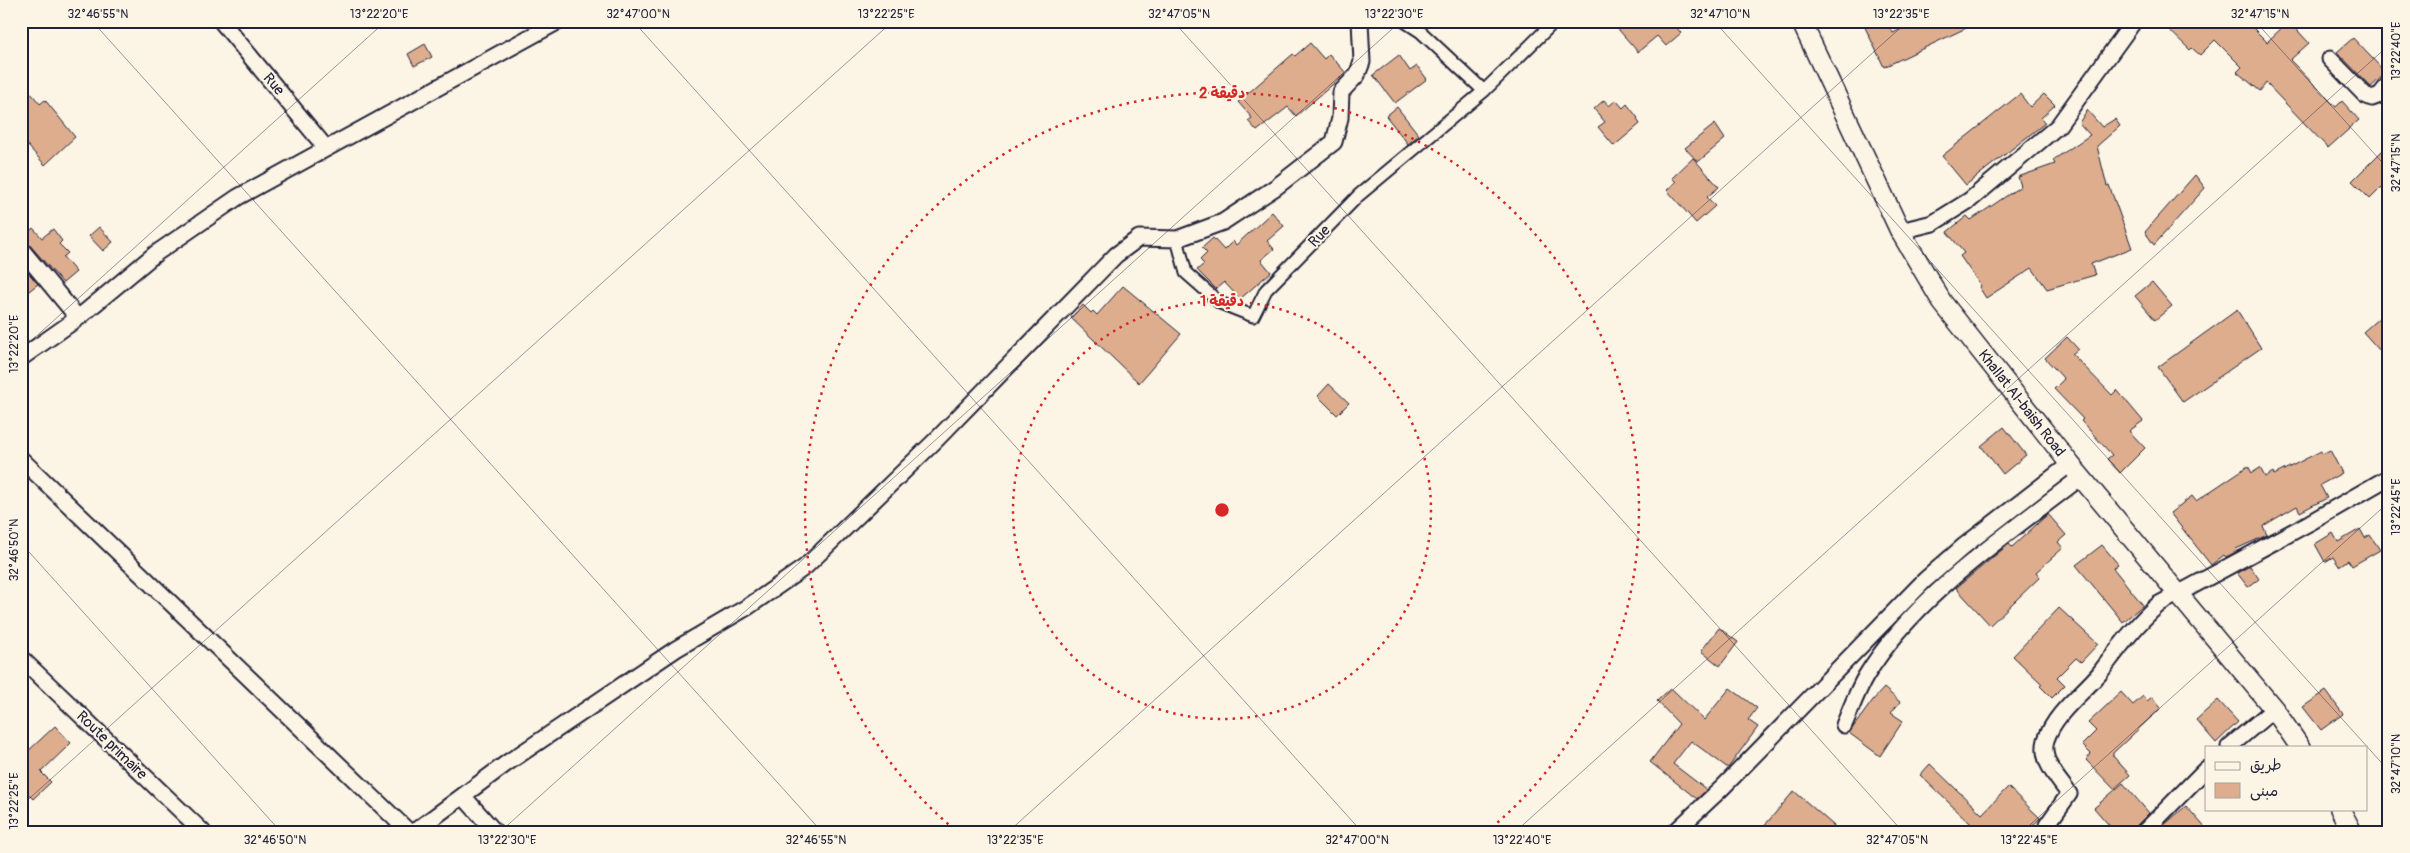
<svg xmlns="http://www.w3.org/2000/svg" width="2410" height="853" viewBox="0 0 2410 853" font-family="Pangolin,'Playpen Sans Arabic',sans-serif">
<rect width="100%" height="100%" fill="#fcf5e5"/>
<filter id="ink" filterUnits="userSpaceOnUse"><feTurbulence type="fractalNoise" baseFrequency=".02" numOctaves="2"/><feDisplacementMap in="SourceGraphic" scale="10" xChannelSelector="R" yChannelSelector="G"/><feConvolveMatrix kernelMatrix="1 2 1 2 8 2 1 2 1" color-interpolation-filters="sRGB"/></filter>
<g filter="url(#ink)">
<path fill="#ddad8e" stroke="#22223b" d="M1611,21H1675L1673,23L1681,33L1666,46L1657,36L1638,52Z
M1862,21H1887L1893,33L1917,21H1981L1884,67Z
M2160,21H2246L2267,42L2289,21L2309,43L2290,60L2336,107L2342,101L2359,120L2328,148L2266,83L2260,91L2237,72L2242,67L2215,40L2200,55L2192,48L2190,50Z
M2353,38L2386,73L2371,87L2337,52Z
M1310,43L1324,59L1329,54L1346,73L1296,116L1288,107L1257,131L1248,121L1252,118L1238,102L1293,54L1295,56Z
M425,44L432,57L414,66L408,54Z
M1399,55L1410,71L1417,66L1427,79L1395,103L1373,75Z
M21,81L40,104L45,100L75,137L45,165L21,138Z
M2020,94L2030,107L2044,94L2055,105L2041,118L2045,123L1966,185L1942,156Z
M1604,100L1609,106L1616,100L1623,108L1627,104L1638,118L1637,119L1640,124L1614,146L1598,127L1605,122L1594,109Z
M1397,107L1419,135L1408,144L1386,116Z
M2087,110L2102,127L2115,119L2120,126L2097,146L2107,186L2109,185L2132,248L2091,264L2095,275L2047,289L2032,268L1986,298L1979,287L1981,286L1960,256L1964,253L1947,232L1967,216L1971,220L2021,186L2018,177L2055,164L2053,160L2090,135L2079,123Z
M1715,124L1725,139L1698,162L1685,148Z
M2389,144V180L2370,199L2352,181Z
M1693,158L1719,187L1707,197L1715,206L1696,223L1667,190L1676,182L1672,178Z
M2195,175L2205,188L2154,245L2145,232Z
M1272,212L1284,226L1267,241L1274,249L1261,260L1271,272L1240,299L1224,282L1216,289L1197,270L1204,264L1200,260L1207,253L1202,248L1213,238L1224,250L1233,241L1236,245Z
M99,227L113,242L103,251L89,236Z
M33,228L42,238L53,229L62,241L59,244L68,253L63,257L76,272L63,283L28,243L21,240Z
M21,264L38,284L21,297Z
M2152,282L2172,306L2155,320L2135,296Z
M1123,286L1181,334L1139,383L1071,318L1083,305L1091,313L1093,311L1097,315Z
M2389,309V361L2363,332Z
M2237,310L2261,348L2183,402L2158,367Z
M2067,337L2078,349L2072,354L2112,395L2117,390L2143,421L2129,431L2145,448L2120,473L2107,459L2112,455L2081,421L2083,419L2054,389L2064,379L2045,358Z
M1329,384L1349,403L1337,415L1318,396Z
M2004,427L2026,455L2003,474L1981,446Z
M2330,450L2342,473L2320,485L2327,498L2300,512L2297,506L2263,526L2267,535L2236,549L2238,551L2226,557L2224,555L2211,565L2170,513L2192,496L2196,501L2248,466L2252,473L2260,468L2265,477L2273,472L2274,475L2321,451L2322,454Z
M2048,514L2066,535L2058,542L2063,548L2036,572L2040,577L1990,625L1956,588L2009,544L2012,547Z
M2360,529L2365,538L2370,535L2380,550L2352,566L2348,560L2339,566L2333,557L2325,562L2315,544L2333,533L2338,542Z
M2102,545L2118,564L2113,568L2143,605L2123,622L2076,565Z
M2250,566L2259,579L2248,587L2237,573Z
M2059,608L2098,644L2081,662L2076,658L2057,677L2065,685L2052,698L2040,686L2042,684L2013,656Z
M1719,628L1738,642L1720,666L1701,651Z
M1671,688L1704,720L1730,688L1757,708L1748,720L1758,727L1728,768L1691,741L1673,764L1707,790L1697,799L1650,762L1679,724L1657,701Z
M1884,688L1900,702L1891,713L1903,721L1880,756L1849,733L1873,700Z
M2326,691L2343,714L2321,730L2303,707Z
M2121,692L2133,705L2143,696L2147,701L2152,697L2161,708L2113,753V756L2130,775L2114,789L2086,760L2091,754L2082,745L2096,731L2088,723Z
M2218,700L2238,722L2216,743L2196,720Z
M55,726L71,743L41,772L51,782L33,799L21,786V766L29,758L25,754Z
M1930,764L1982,814L2008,787L2040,818L2027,832H1964L1971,824L1920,775Z
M2123,783L2149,813L2137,825L2135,832H2115L2094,808Z
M1794,791L1841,832H1759Z
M2186,806L2209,832H2157L2163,826Z"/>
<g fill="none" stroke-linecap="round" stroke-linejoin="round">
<g stroke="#22223b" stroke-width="15">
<path id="pedestrian" d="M1404,21L1421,32L1484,91
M1177,239L1186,273L1220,303L1253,316L1266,290L1359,195L1484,91L1555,21"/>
</g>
<g stroke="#22223b" stroke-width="19">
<path id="minor" d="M221,21L326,148
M2330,59L2365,95L2372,98L2380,95L2389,84
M1900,231L1933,223L1970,200L2058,126L2134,21
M21,249L78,318
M21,358L78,318L155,254L238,197L559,21
M21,459L409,832
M21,658L203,832
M1844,725C1851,709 1857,691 1866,676C1915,595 2007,535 2081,477
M2229,747L2274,709
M463,796L495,832
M414,832L507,763L676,649L749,606L805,567L936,440L1116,255L1139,238L1177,239L1223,222L1276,187L1334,142L1340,118L1341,92L1357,75L1362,62L1360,21
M1675,832L1722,788L1925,580L1964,546L2070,464
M2047,832V825L2069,794C2058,778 2040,761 2046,740C2055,713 2082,694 2099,674C2118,649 2135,625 2159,604L2309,523L2389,477
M2144,832L2206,769"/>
</g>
<g stroke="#22223b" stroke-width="22">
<path id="tertiary" d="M1801,21L1900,231L1942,302L2070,464L2274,709L2300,747
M2340,809L2352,832"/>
</g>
<use href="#pedestrian" stroke="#fcf5e5" stroke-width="11"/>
<use href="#minor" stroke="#fcf5e5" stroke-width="15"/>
<use href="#tertiary" stroke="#fcf5e5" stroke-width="19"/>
</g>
</g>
<path fill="none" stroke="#22223b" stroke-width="1" stroke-opacity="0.45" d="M92,21L822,832M633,21L1362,832M1173,21L1903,832M1714,21L2389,771M2255,21L2389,170M21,350L386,21M21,543L281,832M21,806L893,21M500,832L1401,21M1008,832L1908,21M1515,832L2389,45M2022,832L2389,502"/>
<g fill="none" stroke="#d62828" stroke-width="2.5" stroke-dasharray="2.5 5">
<circle cx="1222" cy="510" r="209"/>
<path d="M954 829A417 417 0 1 1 1490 829"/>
</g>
<g text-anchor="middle" stroke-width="4" stroke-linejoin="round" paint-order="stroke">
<g font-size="15" fill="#22223b" stroke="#fcf5e5">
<text transform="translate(274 84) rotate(50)" y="5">Rue</text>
<text transform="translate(1319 236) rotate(-46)" y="5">Rue</text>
<text transform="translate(2022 403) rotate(52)" y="5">Khallat Al-baish Road</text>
<text transform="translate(112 745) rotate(44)" y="5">Route primaire</text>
</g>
</g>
<circle cx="1222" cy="510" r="8" fill="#d62828" stroke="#fcf5e5" stroke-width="2.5"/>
<g font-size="15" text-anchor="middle" font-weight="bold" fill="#d62828" stroke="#fcf5e5" stroke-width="4" stroke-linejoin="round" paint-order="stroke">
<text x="1222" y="98">2 دقيقة</text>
<text x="1222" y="306">1 دقيقة</text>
</g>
<rect width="2410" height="853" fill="none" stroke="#fcf5e5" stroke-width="55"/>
<rect x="2205" y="746" width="162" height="65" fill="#fcf5e5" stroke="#a5a1a1"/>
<rect x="2215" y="762" width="25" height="8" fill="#fcf5e5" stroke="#a5a1a1"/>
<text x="2250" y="770" font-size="15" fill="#22223b">طريق</text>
<rect x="2215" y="783" width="25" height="15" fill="#ddad8e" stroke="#a5a1a1"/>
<text x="2250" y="796" font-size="15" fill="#22223b">مبنى</text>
<rect x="28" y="28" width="2354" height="798" fill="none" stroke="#22223b" stroke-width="2"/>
<g font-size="12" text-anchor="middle" fill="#22223b">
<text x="98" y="18">32°46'55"N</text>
<text x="379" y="18">13°22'20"E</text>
<text x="638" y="18">32°47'00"N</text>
<text x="886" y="18">13°22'25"E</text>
<text x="1179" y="18">32°47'05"N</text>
<text x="1394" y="18">13°22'30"E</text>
<text x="1720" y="18">32°47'10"N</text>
<text x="1901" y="18">13°22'35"E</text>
<text x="2260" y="18">32°47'15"N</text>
<text transform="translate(2396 51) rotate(-90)" y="4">13°22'40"E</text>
<text transform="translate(2396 163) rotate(-90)" y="4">32°47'15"N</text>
<text transform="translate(14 344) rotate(-90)" y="4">13°22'20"E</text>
<text transform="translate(2396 507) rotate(-90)" y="4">13°22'45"E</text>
<text transform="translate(14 550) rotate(-90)" y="4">32°46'50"N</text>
<text transform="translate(2396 764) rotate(-90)" y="4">32°47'10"N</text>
<text transform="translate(14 801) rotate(-90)" y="4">13°22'25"E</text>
<text x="275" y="844">32°46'50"N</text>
<text x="507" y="844">13°22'30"E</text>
<text x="816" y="844">32°46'55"N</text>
<text x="1015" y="844">13°22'35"E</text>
<text x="1357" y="844">32°47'00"N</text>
<text x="1522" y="844">13°22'40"E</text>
<text x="1897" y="844">32°47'05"N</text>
<text x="2029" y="844">13°22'45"E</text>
</g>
</svg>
